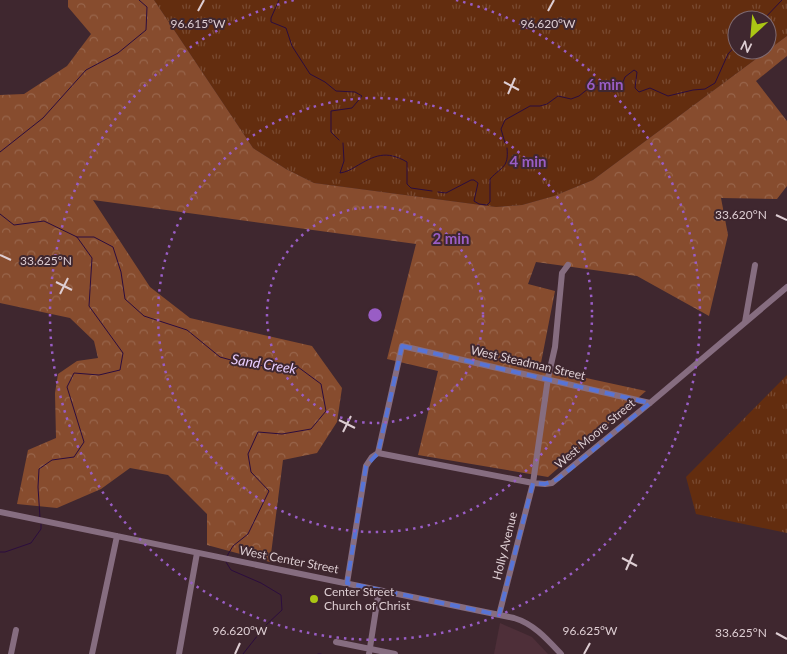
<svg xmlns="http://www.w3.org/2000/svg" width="787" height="654" viewBox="0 0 787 654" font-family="Lato,sans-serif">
<defs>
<pattern id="grass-tufts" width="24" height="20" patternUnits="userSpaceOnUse" patternTransform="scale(1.25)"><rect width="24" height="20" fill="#632d0f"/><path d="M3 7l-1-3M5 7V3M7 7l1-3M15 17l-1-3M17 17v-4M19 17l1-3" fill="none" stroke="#794a31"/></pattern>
<pattern id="forest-crowns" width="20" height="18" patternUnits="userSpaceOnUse" patternTransform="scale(1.25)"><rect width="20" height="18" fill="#874c2e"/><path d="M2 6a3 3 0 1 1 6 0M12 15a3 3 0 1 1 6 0" fill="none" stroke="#98654b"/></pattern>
</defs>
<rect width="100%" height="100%" fill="#3f272f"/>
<path fill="#4e2f39" d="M500,623L532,637L548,654H494Z"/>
<path fill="url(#grass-tufts)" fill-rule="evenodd" d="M154,0H787V36L593,180L554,196L522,205L496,207L314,183L286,169L253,148ZM737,20H767V50H737Z
M787,375V533L696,514L686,477Z"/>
<path fill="url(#forest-crowns)" d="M68,0H154L253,148L286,169L314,183L496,207L522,205L554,196L593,180L787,36V56L756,81L787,121V186L777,199L721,198L728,235L709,316L637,276L536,262L528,284L555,291L540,368L646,391L548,477L418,455L438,371L387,359L416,244L93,200L150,287L190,318L312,346L342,388L337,422L317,453L283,460L270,562L207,545V514L168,475L130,468L101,489L57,508L17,504L28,450L56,438L55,393L58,374L77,361L98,358L94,341L70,318L0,303V95L24,94L67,66L91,34L68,7Z"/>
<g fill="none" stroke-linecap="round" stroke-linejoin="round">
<path stroke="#2c0d3e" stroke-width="1" d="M279,0L271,18V22L286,28L292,46L310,74L325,82L336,91L355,92L362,96L352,108L331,111V132L339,140
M763,20L782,0
M619,92L625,77L634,70L637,72L635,88L639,92L650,88L668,96L693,90L705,89L715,83L728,54L737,44
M343,143L344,161L340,173C346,172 350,170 355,167C375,155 386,150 407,162V184L411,188L432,191
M505,143L501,129L505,120L530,106H540L547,104L558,96L571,99L579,96L589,88L599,85L614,92
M0,152L43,118L86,70L118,53L146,30L147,7L139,0
M438,192L446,193L471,180H474L478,183L474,201L479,204L487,205L490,202V179C502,166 509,168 507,148
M0,214L14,225L44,221L77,237L92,258L89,306L123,353L120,370L99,375L74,373L67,387L84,442L74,457L52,460L39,469L38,487L40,518
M77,237H94L113,247L121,272L125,299L144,316L187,330L220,357L249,365L298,367L321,384L326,411L311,429L282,434L258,432L248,454L251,472L269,491L248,534L233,546L227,556
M0,552H5L31,543L41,529V524
M226,562L231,570L261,583L281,595L282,610L265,626L243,654
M318,654H321"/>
<path stroke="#866d80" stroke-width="6" d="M745,322L755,265
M378,453L533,483L545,484L552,483L650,403L787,287
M0,512L514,618C534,624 547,639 561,654
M347,583L366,466L372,457L378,453L402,346L650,403
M499,615L533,483L548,378L555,347L562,273L568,265
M336,642L395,654
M11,654L16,630
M92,654L117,536
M179,654L197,553
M369,654L379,590"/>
</g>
<path fill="none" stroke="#5774d6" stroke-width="4" stroke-dasharray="10 6" stroke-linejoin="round" d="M402,346L650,403L558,479L545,484L533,483L499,615L347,583L366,466L378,453Z"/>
<path fill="none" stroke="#deced3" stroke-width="2" d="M198,11L204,0M548,11L554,0M504,82L519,90M508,94L515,78M776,215L787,220M0,255L11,260M56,282L72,290M60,294L68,278M339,420L355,428M343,432L351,416M622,558L637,566M626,570L633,554M776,633L787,639M235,654L240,643M584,654L590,643"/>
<g fill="none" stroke="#995dc5" stroke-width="2.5" stroke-dasharray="2.5 5">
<circle cx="375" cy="315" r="108"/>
<circle cx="375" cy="315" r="217"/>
<path d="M456 0A325 325 0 1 1 294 0"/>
</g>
<circle fill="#abc614" stroke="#3f272f" stroke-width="2" cx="314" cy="599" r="5"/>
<g text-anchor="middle" stroke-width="4" stroke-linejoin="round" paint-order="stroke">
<g font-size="12" fill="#deced3" stroke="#3f272f">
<text transform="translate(528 363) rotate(13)" y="4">West Steadman Street</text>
<text transform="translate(595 434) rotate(-40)" y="4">West Moore Street</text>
<text transform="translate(505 546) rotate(-76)" y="4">Holly Avenue</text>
<text transform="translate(289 560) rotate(11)" y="4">West Center Street</text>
</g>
<g font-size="12" fill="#deced3" stroke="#3f272f" text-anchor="start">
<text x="324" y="596">Center Street<tspan x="324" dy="14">Church of Christ</tspan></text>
</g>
<g font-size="14" font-style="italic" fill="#e9ceff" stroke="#3f272f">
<text transform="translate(264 364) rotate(9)" y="5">Sand Creek</text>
</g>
</g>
<g font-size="12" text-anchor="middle" fill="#deced3" stroke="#3f272f" stroke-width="4" stroke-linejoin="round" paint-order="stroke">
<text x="198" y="28">96.615°W</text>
<text x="548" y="28">96.620°W</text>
<text x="741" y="219">33.620°N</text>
<text x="46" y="265">33.625°N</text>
<text x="240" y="635">96.620°W</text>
<text x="590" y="635">96.625°W</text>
<text x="741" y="637">33.625°N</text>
</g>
<circle cx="375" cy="315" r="8" fill="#995dc5" stroke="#3f272f" stroke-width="2.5"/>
<g font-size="15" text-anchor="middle" font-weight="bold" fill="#995dc5" stroke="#3f272f" stroke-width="4" stroke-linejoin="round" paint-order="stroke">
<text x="605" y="90">6 min</text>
<text x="528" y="167">4 min</text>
<text x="451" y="244">2 min</text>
</g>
<g transform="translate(752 35) rotate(206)"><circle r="24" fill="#3f272f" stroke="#7f6a71"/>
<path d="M0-4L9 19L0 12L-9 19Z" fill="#abc614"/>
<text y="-8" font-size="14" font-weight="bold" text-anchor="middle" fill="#deced3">N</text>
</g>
</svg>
